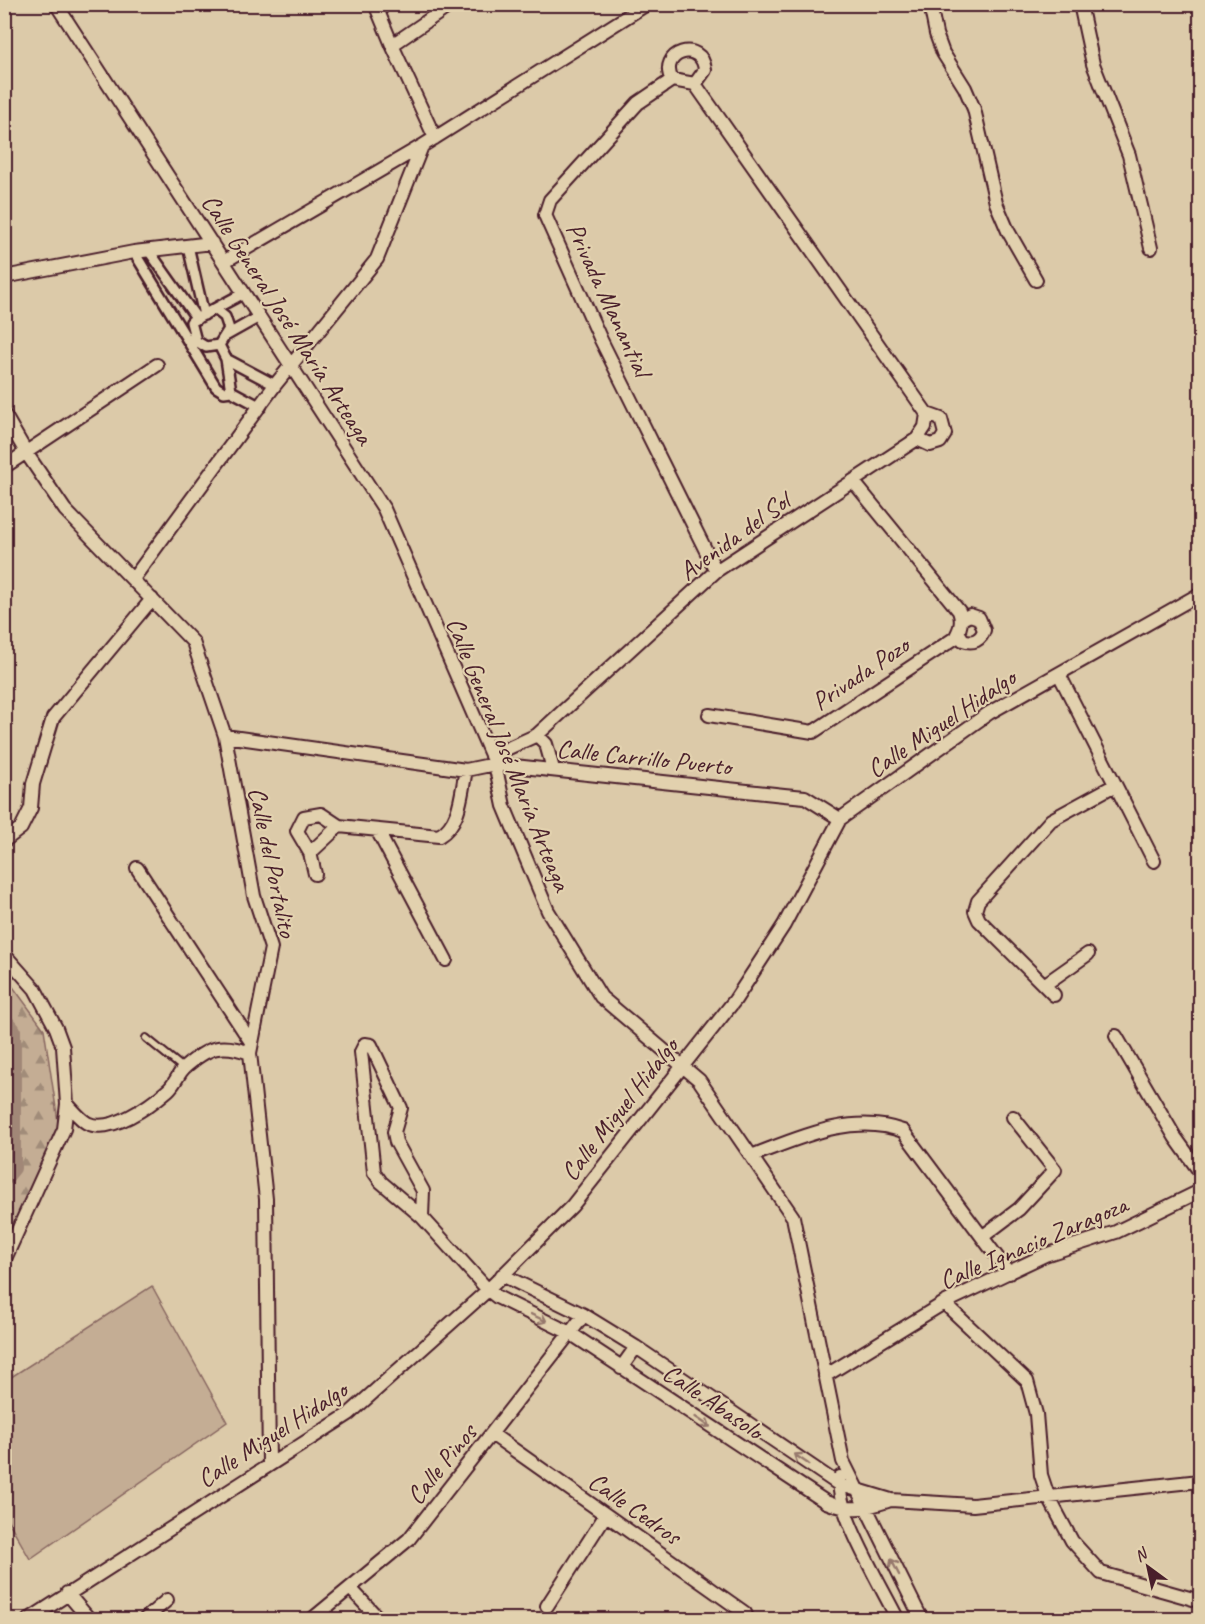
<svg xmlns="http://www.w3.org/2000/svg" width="1205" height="1624" viewBox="0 0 1205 1624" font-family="Caveat,sans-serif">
<defs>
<pattern id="forest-firs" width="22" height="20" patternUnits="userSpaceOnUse" patternTransform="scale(1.5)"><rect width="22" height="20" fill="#c4ad94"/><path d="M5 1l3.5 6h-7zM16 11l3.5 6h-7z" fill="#a18c79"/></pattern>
</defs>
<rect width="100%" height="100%" fill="#dccaa9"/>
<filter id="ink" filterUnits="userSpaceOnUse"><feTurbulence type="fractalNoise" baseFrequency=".0167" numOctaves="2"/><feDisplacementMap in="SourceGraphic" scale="12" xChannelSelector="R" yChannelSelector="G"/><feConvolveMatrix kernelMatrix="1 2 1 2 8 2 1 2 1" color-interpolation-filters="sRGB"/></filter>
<g filter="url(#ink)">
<path fill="#c4ad94" stroke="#876660" stroke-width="1.5" d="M152,1286L227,1422L30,1559L5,1515V1381Z"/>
<path fill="url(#forest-firs)" stroke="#876660" stroke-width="1.5" d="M5,976L44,1029L59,1128L5,1246Z"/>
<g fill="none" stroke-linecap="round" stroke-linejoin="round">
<path stroke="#a18777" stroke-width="16" d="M4,1020L13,1030V1168L4,1179"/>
<g stroke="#4a1f2b" stroke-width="10">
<path id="service" d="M146,1038L183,1068"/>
</g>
<g stroke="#4a1f2b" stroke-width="14">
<path id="pedestrian" d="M188,246L204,315
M149,251L197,319
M134,252L216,387L224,392L231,391L261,407
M192,321L244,293
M191,322L196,341L206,347L219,345L229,329L225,317L215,309
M227,335L259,317
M219,345L226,359L231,391
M226,359L275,385"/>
</g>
<g stroke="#4a1f2b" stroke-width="16">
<path id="minor" d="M56,4L384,509L495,764L504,806L548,911L601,997L699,1080L793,1217L843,1461L922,1620
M375,4L392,45
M930,4L936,34L943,53L965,88L974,109L996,203L1008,231L1036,280
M1080,4L1093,64L1129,155L1151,248
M672,80C657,52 702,38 705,70L695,84
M435,138L392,45L452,4
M225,261L422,146L647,4
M4,277L134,252L212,243
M4,414L27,454L65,510L193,642L225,736L254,896L271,948L250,1053L266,1199L269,1464
M917,439L930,445L940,442L945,434L941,419L927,414
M4,467L157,365
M133,579L275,385L377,259L422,146
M958,632L963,640C973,644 981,640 984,630L979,618L970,615L962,619
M1059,674L1154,861
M709,715L813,732L955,638C960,629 963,622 959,611L853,481
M537,735L546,744L553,769
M225,736L466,770L495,764L784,795L805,797L840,819
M491,756L537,735L716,571L917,439L925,427L927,414L695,84L672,80L638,103L550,200L545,215L601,340L716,571
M377,830L446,960
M4,841L21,828L31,808L33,784L53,718L152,599
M310,853L297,831L304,817L321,814L339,826
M137,868L251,1042
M315,874L310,853L339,826L439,836C461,823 461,793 466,770
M4,954L35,989L56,1028L63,1047L67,1104L64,1129L4,1261
M1044,985L1088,954
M1054,995L979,920L975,911L978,901L1051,820L1115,785
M1116,1036L1175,1137L1200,1172
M67,1104C73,1110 80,1119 87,1123C110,1135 151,1105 168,1090C175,1084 178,1074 184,1068C208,1047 221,1042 250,1053
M751,1156C799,1138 852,1112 903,1131L1009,1273
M422,1217L423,1191L396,1142L394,1132L401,1108L371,1045L365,1044L361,1052L374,1172L381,1182L422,1217L488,1290L497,1297L570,1333L826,1502C853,1513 865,1508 891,1500
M982,1237L1019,1209L1055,1170L1013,1117
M502,1275L584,1315L636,1347L838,1484L891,1500L973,1505L1200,1481
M944,1303L1027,1381L1036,1414L1041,1475L1048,1496L1072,1541L1101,1573L1200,1601
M621,1368L636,1347
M825,1376L944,1303L1045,1255L1116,1232L1200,1191
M493,1435L745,1613L748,1620
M840,1477C833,1507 883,1589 898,1620
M350,1588L380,1620
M67,1593L90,1620
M547,1606L605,1516
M28,1620L349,1414L488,1290L572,1206L735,1000L784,925L840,819L989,713L1200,594
M144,1620L167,1600
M311,1620L409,1539L584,1315"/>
</g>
<use href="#service" stroke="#e2d1ae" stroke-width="6"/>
<use href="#pedestrian" stroke="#e2d1ae" stroke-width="9"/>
<use href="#minor" stroke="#e2d1ae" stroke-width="12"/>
</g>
<defs><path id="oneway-shaft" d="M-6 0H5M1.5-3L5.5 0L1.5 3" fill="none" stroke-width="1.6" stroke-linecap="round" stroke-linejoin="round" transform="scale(1.5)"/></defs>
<g stroke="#96786c">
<use href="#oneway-shaft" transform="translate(539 1318) rotate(26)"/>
<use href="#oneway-shaft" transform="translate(703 1422) rotate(34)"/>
<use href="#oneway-shaft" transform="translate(801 1459) rotate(-146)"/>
<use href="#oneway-shaft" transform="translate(895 1567) rotate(-117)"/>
</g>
</g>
<g text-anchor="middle" stroke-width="4.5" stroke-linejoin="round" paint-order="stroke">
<g font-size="26" fill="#4a1f2b" stroke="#e2d1ae">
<text transform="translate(609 299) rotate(65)" y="9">Privada Manantial</text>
<text transform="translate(288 319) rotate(57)" y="9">Calle General José María Arteaga</text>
<text transform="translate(734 536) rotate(-36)" y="9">Avenida del Sol</text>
<text transform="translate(860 673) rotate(-34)" y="9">Privada Pozo</text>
<text transform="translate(941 723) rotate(-34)" y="9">Calle Miguel Hidalgo</text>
<text transform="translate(509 754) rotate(68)" y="9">Calle General José María Arteaga</text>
<text transform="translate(644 757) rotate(6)" y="9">Calle Carrillo Puerto</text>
<text transform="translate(273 862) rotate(78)" y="9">Calle del Portalito</text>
<text transform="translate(619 1109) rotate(-52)" y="9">Calle Miguel Hidalgo</text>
<text transform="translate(1033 1242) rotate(-23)" y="9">Calle Ignacio Zaragoza</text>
<text transform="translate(713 1401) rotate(34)" y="9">Calle Abasolo</text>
<text transform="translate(272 1434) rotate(-33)" y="9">Calle Miguel Hidalgo</text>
<text transform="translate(441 1464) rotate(-51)" y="9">Calle Pinos</text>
<text transform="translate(635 1508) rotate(35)" y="9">Calle Cedros</text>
</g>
</g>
<rect width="1205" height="1624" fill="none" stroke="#e2d1ae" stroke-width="24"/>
<rect x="12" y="12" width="1181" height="1600" fill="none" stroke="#4a1f2b" stroke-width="2" filter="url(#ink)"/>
<g transform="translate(1148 1567) rotate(327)" stroke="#e2d1ae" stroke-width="4.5" paint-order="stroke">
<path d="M0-4.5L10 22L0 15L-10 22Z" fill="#4a1f2b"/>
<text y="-9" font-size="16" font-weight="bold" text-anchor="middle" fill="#4a1f2b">N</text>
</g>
</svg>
